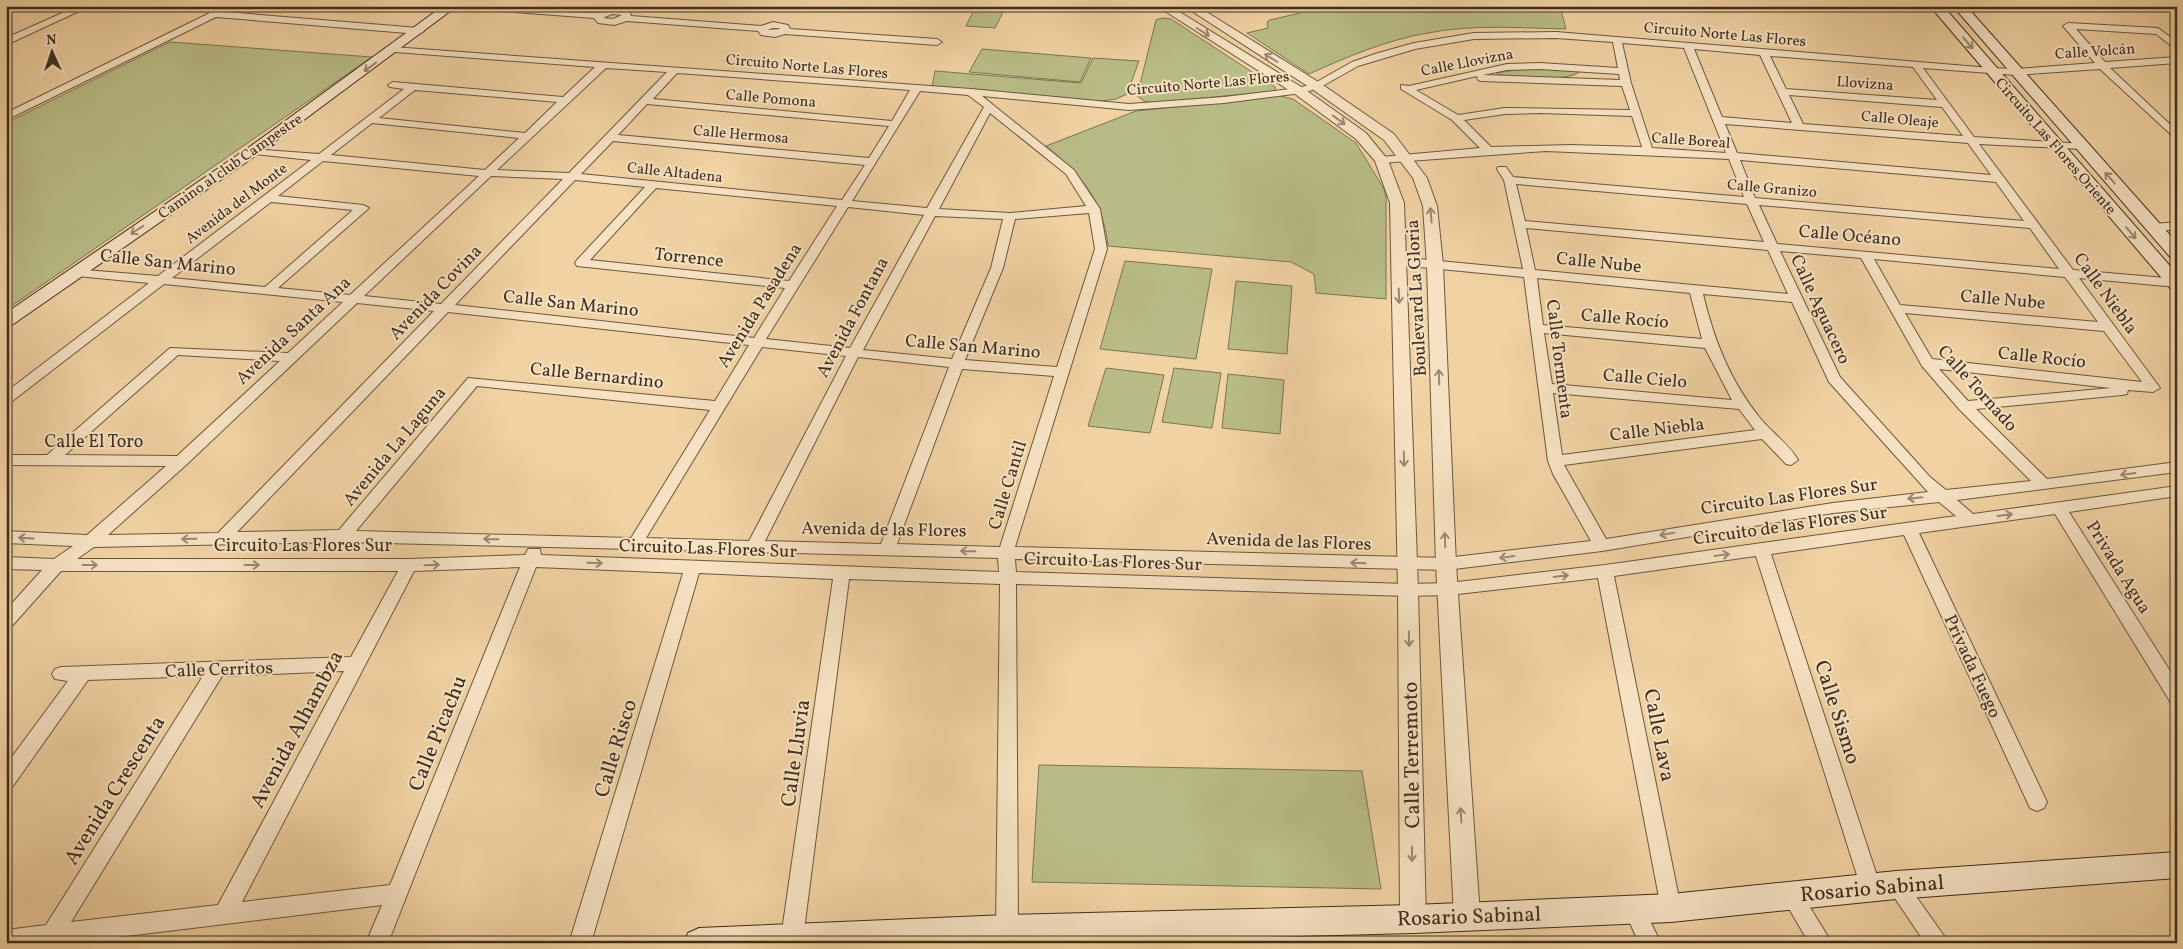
<svg xmlns="http://www.w3.org/2000/svg" width="2183" height="949" viewBox="0 0 2183 949" font-family="Vollkorn,serif">
<rect width="100%" height="100%" fill="#f1d2a3"/>
<filter id="stains"><feTurbulence type="fractalNoise" baseFrequency=".004" numOctaves="4"/><feColorMatrix values="0 0 0 0 .2 0 0 0 0 .09 0 0 0 0 .02 0 0 0 .5 -.17"/></filter>
<radialGradient id="worn" r=".72"><stop offset=".6" stop-color="#630" stop-opacity="0"/><stop offset="1" stop-color="#630" stop-opacity=".3"/></radialGradient>
<path fill="#b9bc86" stroke="#7c7552" d="M976,6H1006L995,28L966,26Z
M1304,6H1560L1566,29C1520,28 1473,24 1428,33C1386,40 1347,57 1309,74L1247,33L1268,28L1267,22L1270,20L1300,13Z
M1162,18L1171,19L1275,87L1276,91L1152,103L1144,101L1137,96L1156,20Z
M170,42L372,57L6,310V123Z
M982,49L1091,58L1080,82L969,72Z
M1093,58L1139,61L1127,94L1116,99L1101,101L932,87L935,71L1081,83Z
M1528,68L1579,71V72C1571,81 1507,80 1496,73Z
M1281,96L1293,99L1356,143L1384,189L1386,197V299L1316,293L1314,274L1291,262L1108,246C1103,199 1081,175 1046,146L1136,111Z
M1125,261L1212,269L1196,359L1100,349Z
M1236,281L1292,286L1287,354L1228,349Z
M1106,368L1164,375L1150,433L1088,426Z
M1174,368L1221,373L1212,428L1162,422Z
M1228,374L1284,380L1280,434L1222,428Z
M1039,765L1362,771L1381,889L1032,882Z"/>
<g fill="none" stroke-linecap="round" stroke-linejoin="round">
<g stroke="#6c573f" stroke-width="2">
<path id="minor" d="M8,6H20L6,13Z
M78,6H90L6,45V38Z
M224,6H235L225,12L419,28L424,31L419,34L216,17L6,120V113Z
M471,6C513,6 554,13 596,13C609,13 617,6 630,12L631,16L761,26L773,22L788,25L790,29L937,39L942,42L937,45L785,34L775,37L761,35L758,31L627,21L614,25L598,23L594,18L475,9ZM612,14L622,15L613,19L603,18ZM773,28H779L780,29L767,30Z
M2068,23L2158,28L2177,42V50L2156,34L2076,29L2105,62L2177,57V63L2110,68L2177,131V140L2100,69L2016,75L1923,68L1974,137L2085,144L2086,146L2081,149L1979,144L2073,270L2177,279V287L2079,278L2160,388L2153,392L2128,390L2127,394L2122,395L1976,409L2047,479L2177,462V472L1957,500L1973,514L2177,486V496L2069,512L2177,682V705L2171,703L2055,514L1919,533L2047,802L2044,808L2037,811L2030,808L1904,535L1771,554L1881,888L1878,895L1871,898L1864,895L1861,888L1756,556L1614,576L1681,908L1678,915L1671,918L1664,915L1661,908L1598,578L1449,595L1408,596L1016,584L1018,929L1014,936L1007,939L1000,936L996,929L1000,584L849,579L803,938L801,943H783L781,938L833,579L699,573L591,943H569L683,573L536,567L388,943H366L382,905L69,943H6V930L46,925L203,676L88,680L13,786L6,788V765L68,681L55,679L52,674L55,669L61,667L351,657L398,571H61L12,626L6,627V610L42,570L6,569V557L54,559L73,546L6,543V531L87,535L166,466L6,465V455H47L170,348L288,353L343,302L164,284L11,402L6,403V392L149,283L77,276L73,275L71,272L73,269L158,276L311,160L253,154L249,153V149L319,154L404,89L390,87L388,85L393,82L563,97L595,67L395,52L392,51V47L971,89L1129,104L1224,97L1298,88L1313,84L1352,62L1378,53L1414,43L1474,33L1556,32L1991,68L2016,69L2095,63L2063,26ZM1556,38L1613,42L1618,68L1540,63L1507,64L1409,86L1401,85V89L1452,120L1480,148L1381,157L1376,160L1381,163L1546,151L1729,159L1744,197L1513,177L1506,167H1498L1497,169L1504,180L1523,269L1398,257L1392,261L1398,265L1524,277L1548,461L1553,474L1591,541L1446,558L1015,547L1107,249L1100,209L1074,170L982,96L1129,110L1224,103L1302,93L1319,88L1358,66L1415,49L1474,39ZM1622,43L1684,48L1726,153L1652,148L1631,83ZM1694,49L1760,55L1792,123L1722,117ZM1770,56L1913,67L1937,100L1786,89ZM606,68L667,72L569,173L497,170ZM1540,69L1619,74L1620,80L1483,75L1507,70ZM677,73L910,90L892,121L653,99ZM1477,76L1478,80L1481,81L1622,86L1630,110L1505,108L1458,115L1416,90ZM415,90L557,102L525,133L379,118ZM920,91L968,95L984,107L927,208L852,201ZM1789,95L1942,107L1963,136L1803,124ZM647,104L889,126L869,158L618,135ZM990,113L1066,174L1086,206L1010,213L939,209ZM1540,113L1632,116L1642,147L1570,145L1491,147L1464,120L1505,114ZM372,123L519,138L485,170L331,155ZM1725,124L1968,143L1991,175L1737,153ZM613,141L865,165L842,200L581,174ZM1740,160L1996,182L2024,221L1755,198ZM323,161L479,176L350,295L278,288L369,208L363,205L278,196ZM491,176L563,179L441,304L364,296ZM575,180L645,187L577,260L575,263L577,266L785,288L754,338L455,305ZM1516,184L1747,204L1764,242L1525,221ZM656,188L837,206L789,281L590,260ZM271,202L353,210L265,287L172,278ZM1759,205L2030,228L2059,269L1777,244ZM848,207L924,215L850,348L766,339ZM1089,213L1095,249L1057,367L965,360L1003,268L1015,219ZM935,216L1003,219L991,268L952,359L863,350ZM1526,228L1768,250L1788,294L1535,270ZM1780,251L1861,258L1922,366L1959,409L2031,481L1946,490L1930,477L1840,377ZM1874,259L2065,277L2098,322L1900,305ZM1537,278L1690,293L1702,339L1543,325ZM1703,294L1792,302L1829,382L1928,492L1833,503L1606,539L1564,465L1762,439L1786,464L1791,465L1798,460C1789,444 1771,432 1760,418C1730,381 1714,340 1703,294ZM357,303L434,311L218,533L108,535L186,465ZM448,312L749,345L715,401L468,378L339,530L237,532ZM1905,313L2104,331L2142,382L1932,359ZM1544,333L1705,348L1732,400L1552,384ZM762,347L846,356L749,541L646,538ZM178,355L280,361L177,456L65,455ZM858,357L949,367L881,544L765,541ZM962,369L1054,376L1000,547L897,544ZM1939,369L2111,388L1968,401ZM477,386L710,410L631,538L356,531ZM1553,393L1739,409L1755,430L1562,455ZM1939,502L1956,516L1605,565L1449,583L1408,584L1016,572L1015,559L1446,570L1602,551L1833,513ZM343,542L998,558L999,572L541,555L540,549H528L525,555L409,559H77L94,547ZM520,567L390,885L242,902L414,571ZM344,671L218,905L71,922L222,676Z
M2177,222V229L2154,232L2148,228L2154,224Z
M1896,875L1903,878L1949,943H1925L1886,885L1889,878Z
M1791,885L1798,888L1832,943H1809L1781,895L1784,888Z
M1634,900L1641,903L1661,943H1639L1624,910L1627,903Z"/>
</g>
<g stroke="#6c573f" stroke-width="2">
<path id="tertiary" d="M1157,6H1170L1303,88L1366,133L1388,160L1404,203L1418,590L1426,919L1422,928L1413,931L1404,928L1400,919L1398,590L1390,203L1375,161L1356,139L1295,94Z
M1184,6H1197L1320,83L1394,134L1427,178L1437,206L1443,265L1456,564L1480,916L1476,925L1467,928L1458,925L1454,916L1436,564L1427,265L1423,206L1413,178L1384,140L1312,89Z"/>
</g>
<g stroke="#3f2e1e" stroke-width="2">
<path id="secondary" d="M443,6H457L258,154L12,325L6,326V313L248,148Z
M1930,6H1943L2177,274V290L2171,289Z
M1953,6H1966L2177,243V259L2171,258Z
M2177,852V878L1896,899L1671,922L1413,933L1029,943H684L688,933L699,928L1007,915L1413,905L1671,894L1896,871Z"/>
</g>
<use href="#minor" fill="#f6e2c3" fill-rule="evenodd"/>
<use href="#tertiary" fill="#f6e2c3" fill-rule="evenodd"/>
<use href="#secondary" fill="#f6e2c3" fill-rule="evenodd"/>
</g>
<defs><path id="oneway-shaft" d="M-6 0H5M1.5-3L5.5 0L1.5 3" fill="none" stroke-width="1.6" stroke-linecap="round" stroke-linejoin="round" transform="scale(1.25)"/></defs>
<g stroke="#9a8870">
<use href="#oneway-shaft" transform="translate(1203 32) rotate(32)"/>
<use href="#oneway-shaft" transform="translate(1968 43) rotate(50)"/>
<use href="#oneway-shaft" transform="translate(1271 58) rotate(-148)"/>
<use href="#oneway-shaft" transform="translate(370 67) rotate(144)"/>
<use href="#oneway-shaft" transform="translate(1339 120) rotate(36)"/>
<use href="#oneway-shaft" transform="translate(2110 178) rotate(-132)"/>
<use href="#oneway-shaft" transform="translate(1431 215) rotate(-95)"/>
<use href="#oneway-shaft" transform="translate(137 230) rotate(146)"/>
<use href="#oneway-shaft" transform="translate(2131 233) rotate(49)"/>
<use href="#oneway-shaft" transform="translate(1399 296) rotate(88)"/>
<use href="#oneway-shaft" transform="translate(1439 377) rotate(-92)"/>
<use href="#oneway-shaft" transform="translate(1404 459) rotate(88)"/>
<use href="#oneway-shaft" transform="translate(2128 474) rotate(172)"/>
<use href="#oneway-shaft" transform="translate(1915 498) rotate(174)"/>
<use href="#oneway-shaft" transform="translate(2005 515) rotate(-7)"/>
<use href="#oneway-shaft" transform="translate(1667 534) rotate(171)"/>
<use href="#oneway-shaft" transform="translate(26 538) rotate(-177)"/>
<use href="#oneway-shaft" transform="translate(189 539) rotate(179)"/>
<use href="#oneway-shaft" transform="translate(491 539) rotate(-179)"/>
<use href="#oneway-shaft" transform="translate(1445 540) rotate(-92)"/>
<use href="#oneway-shaft" transform="translate(968 551) rotate(-179)"/>
<use href="#oneway-shaft" transform="translate(1722 555) rotate(-8)"/>
<use href="#oneway-shaft" transform="translate(1507 557) rotate(172)"/>
<use href="#oneway-shaft" transform="translate(595 563) rotate(2)"/>
<use href="#oneway-shaft" transform="translate(1358 563) rotate(-178)"/>
<use href="#oneway-shaft" transform="translate(90 565)"/>
<use href="#oneway-shaft" transform="translate(252 565)"/>
<use href="#oneway-shaft" transform="translate(432 565) rotate(-2)"/>
<use href="#oneway-shaft" transform="translate(1561 576) rotate(-7)"/>
<use href="#oneway-shaft" transform="translate(1409 639) rotate(89)"/>
<use href="#oneway-shaft" transform="translate(1461 815) rotate(-93)"/>
<use href="#oneway-shaft" transform="translate(1412 854) rotate(89)"/>
</g>
<g text-anchor="middle" stroke-width="4" stroke-linejoin="round" paint-order="stroke">
<g font-size="15" fill="#3f2e1e" stroke="#f6e2c3">
<text transform="translate(1725 34) rotate(5)" y="5">Circuito Norte Las Flores</text>
<text transform="translate(2095 51) rotate(-4)" y="5">Calle Volcán</text>
<text transform="translate(1467 62) rotate(-11)" y="5">Calle Llovizna</text>
<text transform="translate(807 66) rotate(5)" y="5">Circuito Norte Las Flores</text>
<text transform="translate(1208 83) rotate(-5)" y="5">Circuito Norte Las Flores</text>
<text transform="translate(1865 83) rotate(4)" y="5">Llovizna</text>
<text transform="translate(771 98) rotate(5)" y="5">Calle Pomona</text>
<text transform="translate(1900 119) rotate(5)" y="5">Calle Oleaje</text>
<text transform="translate(741 134) rotate(5)" y="5">Calle Hermosa</text>
<text transform="translate(1691 140) rotate(4)" y="5">Calle Boreal</text>
<text transform="translate(2056 146) rotate(49)" y="5">Circuito Las Flores Oriente</text>
<text transform="translate(230 166) rotate(-35)" y="5">Camino al club Campestre</text>
<text transform="translate(675 172) rotate(6)" y="5">Calle Altadena</text>
<text transform="translate(1772 188) rotate(5)" y="5">Calle Granizo</text>
<text transform="translate(236 203) rotate(-37)" y="5">Avenida del Monte</text>
</g>
<g font-size="18" fill="#3f2e1e" stroke="#f6e2c3">
<text transform="translate(1850 235) rotate(5)" y="6">Calle Océano</text>
<text transform="translate(689 257) rotate(6)" y="6">Torrence</text>
<text transform="translate(168 262) rotate(6)" y="6">Calle San Marino</text>
<text transform="translate(1599 262) rotate(6)" y="6">Calle Nube</text>
<text transform="translate(435 292) rotate(-46)" y="6">Avenida Covina</text>
<text transform="translate(2106 293) rotate(54)" y="6">Calle Niebla</text>
<text transform="translate(1416 298) rotate(-93)" y="6">Boulevard La Gloria</text>
<text transform="translate(2003 299) rotate(5)" y="6">Calle Nube</text>
<text transform="translate(571 303) rotate(6)" y="6">Calle San Marino</text>
<text transform="translate(759 305) rotate(-58)" y="6">Avenida Pasadena</text>
<text transform="translate(1821 309) rotate(65)" y="6">Calle Aguacero</text>
<text transform="translate(852 317) rotate(-62)" y="6">Avenida Fontana</text>
<text transform="translate(1625 318) rotate(5)" y="6">Calle Rocío</text>
<text transform="translate(293 330) rotate(-43)" y="6">Avenida Santa Ana</text>
<text transform="translate(973 346) rotate(5)" y="6">Calle San Marino</text>
<text transform="translate(2042 357) rotate(6)" y="6">Calle Rocío</text>
<text transform="translate(1560 359) rotate(83)" y="6">Calle Tormenta</text>
<text transform="translate(597 375) rotate(6)" y="6">Calle Bernardino</text>
<text transform="translate(1645 378) rotate(5)" y="6">Calle Cielo</text>
<text transform="translate(1978 388) rotate(48)" y="6">Calle Tornado</text>
<text transform="translate(1657 429) rotate(-7)" y="6">Calle Niebla</text>
<text x="94" y="447">Calle El Toro</text>
<text transform="translate(394 446) rotate(-50)" y="6">Avenida La Laguna</text>
<text transform="translate(1007 485) rotate(-73)" y="6">Calle Cantil</text>
<text transform="translate(1789 496) rotate(-8)" y="6">Circuito Las Flores Sur</text>
<text transform="translate(1790 525) rotate(-8)" y="6">Circuito de las Flores Sur</text>
<text transform="translate(884 529) rotate(1)" y="6">Avenida de las Flores</text>
<text transform="translate(1289 541) rotate(2)" y="6">Avenida de las Flores</text>
<text x="303" y="551">Circuito Las Flores Sur</text>
<text transform="translate(708 548) rotate(2)" y="6">Circuito Las Flores Sur</text>
<text transform="translate(1113 561) rotate(2)" y="6">Circuito Las Flores Sur</text>
<text transform="translate(2119 567) rotate(58)" y="6">Privada Agua</text>
<text transform="translate(1973 666) rotate(65)" y="6">Privada Fuego</text>
<text transform="translate(219 669) rotate(-2)" y="6">Calle Cerritos</text>
</g>
<g font-size="21" fill="#3f2e1e" stroke="#f6e2c3">
<text transform="translate(1838 712) rotate(72)" y="7">Calle Sismo</text>
<text transform="translate(296 729) rotate(-62)" y="7">Avenida Alhambza</text>
<text transform="translate(437 733) rotate(-68)" y="7">Calle Picachu</text>
<text transform="translate(1660 735) rotate(79)" y="7">Calle Lava</text>
<text transform="translate(615 748) rotate(-73)" y="7">Calle Risco</text>
<text transform="translate(795 753) rotate(-82)" y="7">Calle Lluvia</text>
<text transform="translate(1411 755) rotate(-91)" y="7">Calle Terremoto</text>
<text transform="translate(114 790) rotate(-58)" y="7">Avenida Crescenta</text>
<text transform="translate(1872 888) rotate(-5)" y="7">Rosario Sabinal</text>
<text transform="translate(1469 916) rotate(-2)" y="7">Rosario Sabinal</text>
</g>
</g>
<rect width="2183" height="949" fill="none" stroke="#f1d2a3" stroke-width="25"/>
<rect x="8" y="8" width="2168" height="934" fill="none" stroke="#3f2e1e" stroke-width="2.5"/>
<rect x="12" y="12" width="2158" height="924" fill="none" stroke="#3f2e1e"/>
<g transform="translate(52 52) rotate(357)" stroke="#f6e2c3" stroke-width="4" paint-order="stroke">
<path d="M0-4L9 19L0 12L-9 19Z" fill="#3f2e1e"/>
<text y="-8" font-size="14" font-weight="bold" text-anchor="middle" fill="#3f2e1e">N</text>
</g>
<rect width="100%" height="100%" filter="url(#stains)"/>
<rect width="100%" height="100%" fill="url(#worn)"/>
</svg>
